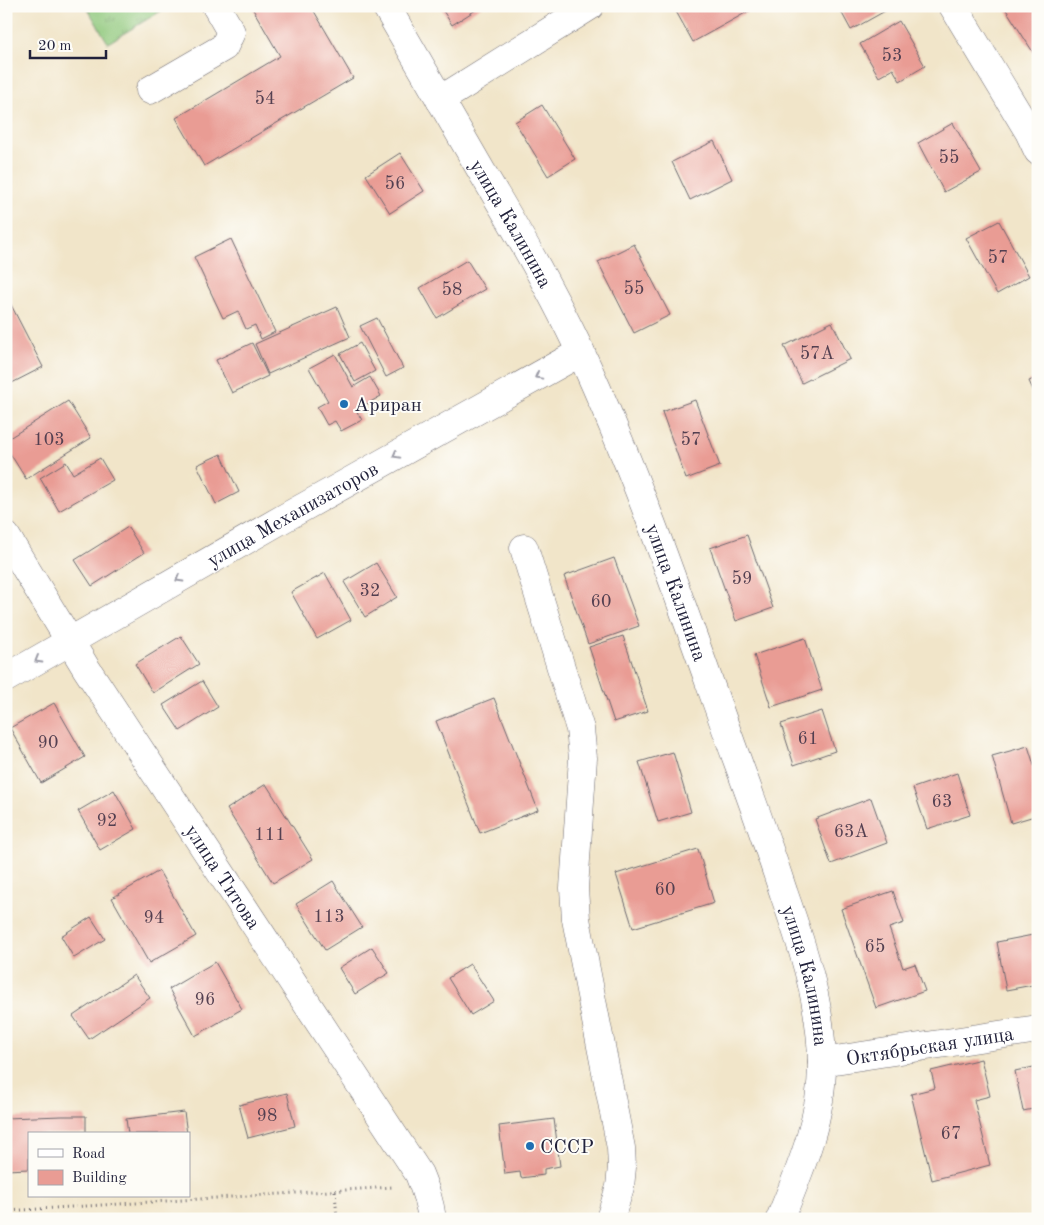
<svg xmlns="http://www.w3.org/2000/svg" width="1044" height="1225" viewBox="0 0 1044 1225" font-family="'Old Standard TT',serif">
<defs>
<pattern id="grass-tufts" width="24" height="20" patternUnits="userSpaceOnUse" patternTransform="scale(1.25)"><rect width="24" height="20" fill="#8fc87b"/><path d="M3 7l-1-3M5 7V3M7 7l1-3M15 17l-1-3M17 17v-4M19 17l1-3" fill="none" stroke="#74a266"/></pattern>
</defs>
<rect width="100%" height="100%" fill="#fdfcf7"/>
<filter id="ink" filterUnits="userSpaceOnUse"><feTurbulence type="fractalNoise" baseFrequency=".02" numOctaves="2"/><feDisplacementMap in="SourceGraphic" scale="10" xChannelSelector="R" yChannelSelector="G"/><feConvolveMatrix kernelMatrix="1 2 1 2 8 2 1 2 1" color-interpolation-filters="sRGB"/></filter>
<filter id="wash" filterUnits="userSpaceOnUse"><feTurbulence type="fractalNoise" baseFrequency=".0096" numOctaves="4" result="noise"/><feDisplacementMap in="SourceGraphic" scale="20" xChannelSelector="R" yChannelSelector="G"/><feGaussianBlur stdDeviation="1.12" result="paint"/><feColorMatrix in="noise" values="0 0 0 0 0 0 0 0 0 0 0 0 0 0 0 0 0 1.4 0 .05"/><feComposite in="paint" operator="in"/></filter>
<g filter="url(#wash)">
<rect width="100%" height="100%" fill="#f1e5c9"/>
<path fill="url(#grass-tufts)" stroke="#58755b" d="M86,6H165L166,8L108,43Z"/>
<g id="blocks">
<path fill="#e99c94" d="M251,6H311L353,78L204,166L176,118L280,56Z
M440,6H482L452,25Z
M673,6H758L693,42Z
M838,6H894L851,30Z
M1007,6H1038V60L1005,8Z
M899,21L925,66L900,81L893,69L879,77L860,44Z
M542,105L575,159L548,176L515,122Z
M953,123L981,172L944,192L918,143Z
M714,141L732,179L690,200L672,162Z
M400,153L424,191L390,213L366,175Z
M999,221L1029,276L997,294L966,238Z
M231,239L275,332L261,339L255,325L246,329L238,311L223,318L194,257Z
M634,244L670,315L634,333L598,262Z
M467,260L485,289L437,318L420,288Z
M8,299L43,367L6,386V300Z
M337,307L350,337L268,374L255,344Z
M377,318L403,368L386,377L360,326Z
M832,322L850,359L802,383L784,346Z
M252,343L268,376L232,393L216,360Z
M360,343L375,371L355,382L340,354Z
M335,354L353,387L370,377L381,396L356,410L362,420L341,431L335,421L327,425L317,407L328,401L309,368Z
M1038,377V401L1029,381Z
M695,400L720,466L686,479L662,412Z
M68,401L91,438L26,479L6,447V440Z
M221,454L239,492L216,504L197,465Z
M100,458L113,480L59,511L40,478L66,462L73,474Z
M128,527L144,553L92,586L75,560Z
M747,535L773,608L736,621L710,548Z
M614,558L639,626L588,644L564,576Z
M376,563L397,597L365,617L344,582Z
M325,573L351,620L317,639L291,592Z
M181,636L199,664L153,693L135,664Z
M623,636L648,711L614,722L589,647Z
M805,638L822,690L771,707L754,655Z
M202,681L218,707L180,731L163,705Z
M494,698L538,810L480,833L436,721Z
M54,703L85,757L41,783L10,728Z
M822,711L835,751L794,765L781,724Z
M1028,746L1038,778V815L1011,823L992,756Z
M673,752L691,812L658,822L639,762Z
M957,773L970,815L927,829L913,788Z
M266,784L313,859L273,883L227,809Z
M114,790L136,829L100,850L78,811Z
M871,798L887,843L831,864L815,819Z
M698,849L714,903L633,928L616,874Z
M159,871L196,936L149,963L112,898Z
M333,881L362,927L325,950L296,904Z
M893,891L904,923L889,928L903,968L915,964L925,991L876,1008L841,909Z
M91,917L105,939L74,958L61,936Z
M1038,934V984L1006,990L997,942Z
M372,947L389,973L355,994L339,968Z
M215,962L242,1009L195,1036L169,989Z
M470,964L494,1001L471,1015L448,978Z
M134,975L150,998L89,1039L73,1016Z
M981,1059L990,1096L974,1100L990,1165L932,1180L911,1094L935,1088L931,1071Z
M1038,1066V1108L1023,1111L1015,1071Z
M287,1093L295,1126L248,1138L239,1105Z
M184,1112L187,1134H128L126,1119Z
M62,1116H86V1134H29V1169L6,1170V1118Z
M554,1119L560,1166L544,1169V1175L521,1178L520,1172L505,1174L499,1126Z"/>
</g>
</g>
<g filter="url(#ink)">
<use href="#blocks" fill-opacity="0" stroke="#6a666d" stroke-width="1"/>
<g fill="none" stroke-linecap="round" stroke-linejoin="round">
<g stroke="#6a666d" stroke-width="29">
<g id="minor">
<path id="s1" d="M386,6C418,62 450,117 482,172C517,230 551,289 580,351C641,483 687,621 736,757C753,803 769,848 784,894C803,948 821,1003 822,1061C823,1116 801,1168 780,1219"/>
<path d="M953,6L1029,132L1038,151"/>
<path d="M150,90L224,47L231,32L216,6"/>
<path d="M440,100L590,6"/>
<path id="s2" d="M6,536L86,668L419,1174C425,1189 430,1202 432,1219"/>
<path d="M524,548L580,729L583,758L574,888L576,919L621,1148L622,1167L620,1187L610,1219"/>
<path id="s3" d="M6,678L286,517L581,352"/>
<path id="s4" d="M822,1062L1038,1029"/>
</g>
</g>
<path stroke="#6a666d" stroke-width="3" stroke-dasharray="1 4" stroke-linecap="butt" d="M335,1191L337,1219
M6,1211L393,1187"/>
<use href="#minor" stroke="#fff" stroke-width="28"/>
</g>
<defs><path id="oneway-chevron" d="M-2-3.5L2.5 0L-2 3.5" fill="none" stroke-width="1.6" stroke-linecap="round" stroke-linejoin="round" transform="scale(1.25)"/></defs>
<g stroke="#9c9ca7">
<use href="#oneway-chevron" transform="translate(538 376) rotate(151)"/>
<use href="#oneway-chevron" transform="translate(396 455) rotate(151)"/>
<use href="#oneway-chevron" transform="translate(179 579) rotate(150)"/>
<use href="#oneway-chevron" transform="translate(38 660) rotate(150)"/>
</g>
</g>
<g fill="#1f6fb2" stroke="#fdfcf7" stroke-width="2">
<circle cx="344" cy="404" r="5"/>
<circle cx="530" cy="1146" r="5"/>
</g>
<g text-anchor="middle" stroke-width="4" stroke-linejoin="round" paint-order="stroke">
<g font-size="18" fill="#544051">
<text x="892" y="61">53</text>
<text x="265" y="104">54</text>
<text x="949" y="163">55</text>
<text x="395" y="189">56</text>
<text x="998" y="263">57</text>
<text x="634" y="294">55</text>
<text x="452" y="295">58</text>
<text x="817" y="359">57А</text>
<text x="49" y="445">103</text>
<text x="691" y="445">57</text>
<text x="742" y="584">59</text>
<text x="370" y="596">32</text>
<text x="601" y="607">60</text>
<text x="808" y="744">61</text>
<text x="48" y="748">90</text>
<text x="942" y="807">63</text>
<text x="107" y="826">92</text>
<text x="851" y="837">63А</text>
<text x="270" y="840">111</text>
<text x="665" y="895">60</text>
<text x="329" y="922">113</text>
<text x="154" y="923">94</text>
<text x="875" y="952">65</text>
<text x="205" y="1005">96</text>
<text x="267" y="1121">98</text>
<text x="951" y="1139">67</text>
</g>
<g font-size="20" fill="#22223b" stroke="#fdfcf7">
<text dy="7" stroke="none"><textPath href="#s1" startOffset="251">улица Калинина</textPath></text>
<text dy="7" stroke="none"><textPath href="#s3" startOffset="330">улица Механизаторов</textPath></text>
<text dy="7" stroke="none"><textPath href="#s1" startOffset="656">улица Калинина</textPath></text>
<text dy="7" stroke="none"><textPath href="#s2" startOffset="404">улица Титова</textPath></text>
<text dy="7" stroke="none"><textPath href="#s1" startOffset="1061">улица Калинина</textPath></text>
<text dy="7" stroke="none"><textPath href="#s4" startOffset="109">Октябрьская улица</textPath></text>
</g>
<g font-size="20" fill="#22223b" stroke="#fdfcf7" text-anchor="start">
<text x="354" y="411">Ариран</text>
<text x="540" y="1153">СССР</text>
</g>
</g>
<rect width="1044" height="1225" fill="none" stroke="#fdfcf7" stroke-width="25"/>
<rect x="28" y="1132" width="162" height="65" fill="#fdfcf7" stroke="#a5a5ac"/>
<rect x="38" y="1149" width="25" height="8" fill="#ffffff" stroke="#a5a5ac"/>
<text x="72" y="1158" font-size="15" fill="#22223b">Road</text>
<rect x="38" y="1170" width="25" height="15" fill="#e99c94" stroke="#a5a5ac"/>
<text x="72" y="1182" font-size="15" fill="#22223b">Building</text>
<path d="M30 50v8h76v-8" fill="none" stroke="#22223b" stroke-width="2.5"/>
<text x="38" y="50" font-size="15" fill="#22223b" stroke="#fdfcf7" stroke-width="4" paint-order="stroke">20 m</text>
</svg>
